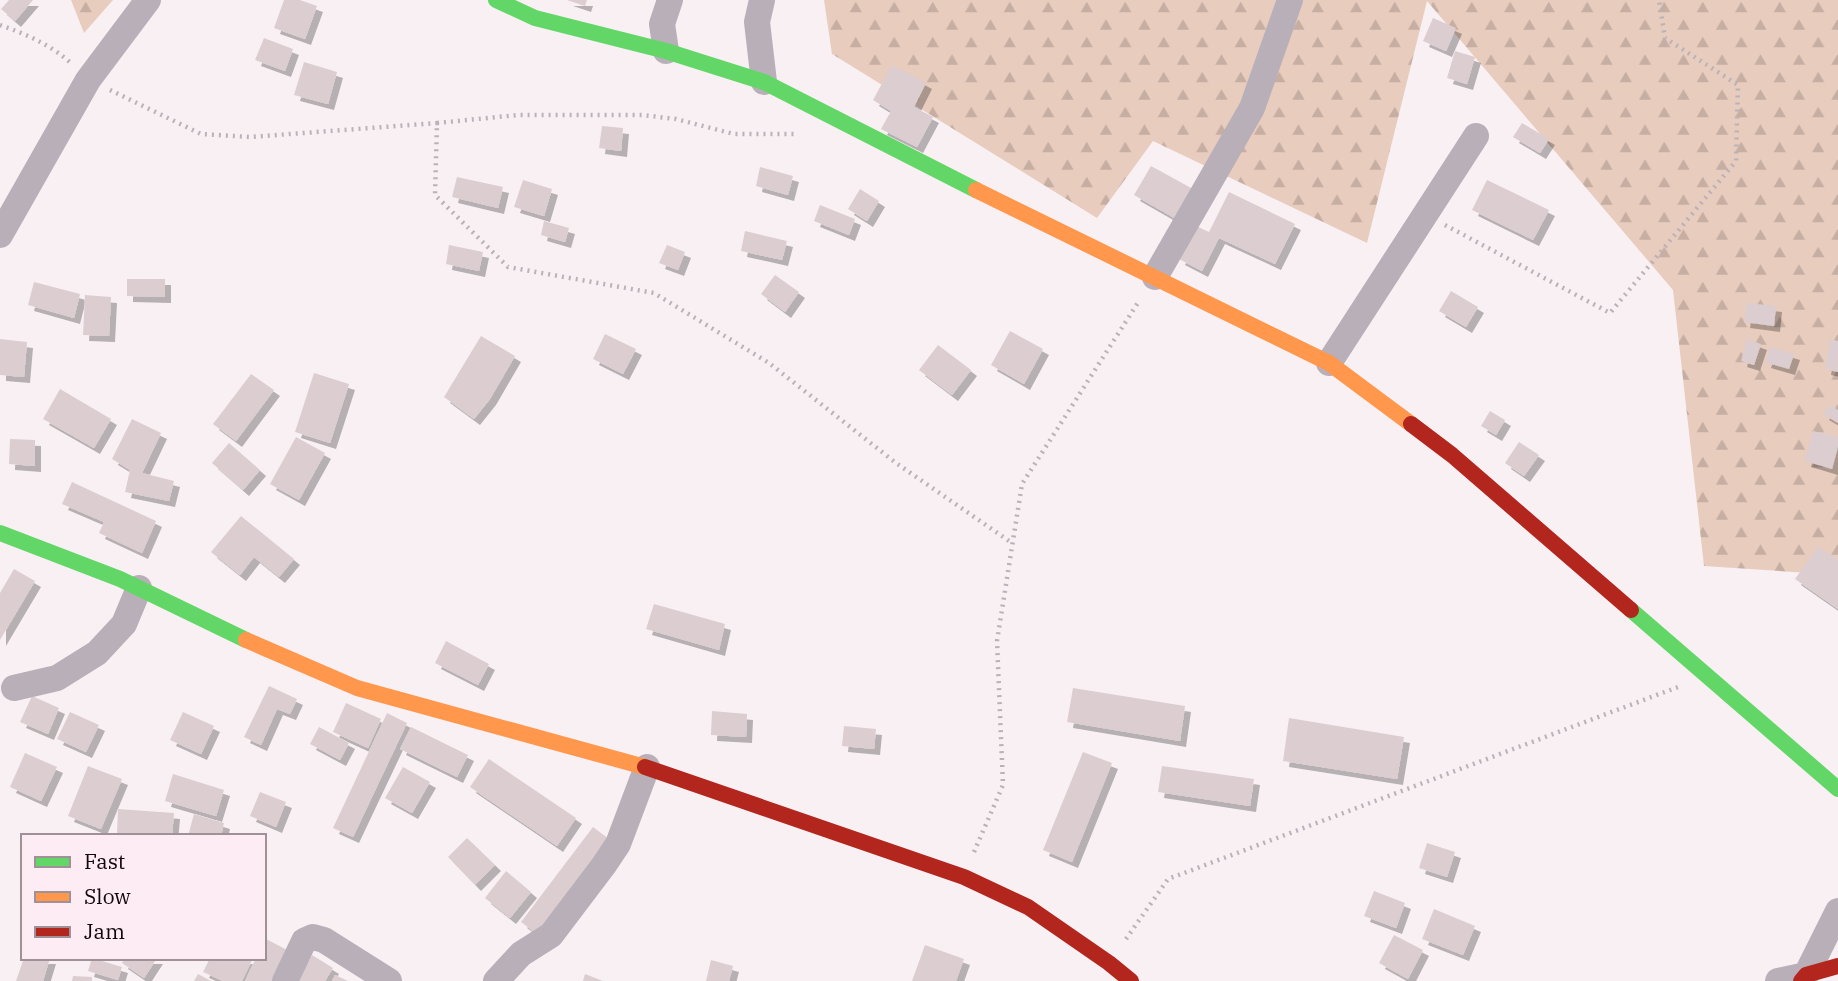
<svg xmlns="http://www.w3.org/2000/svg" width="1838" height="981" viewBox="0 0 1838 981" font-family="'IBM Plex Serif',serif">
<defs>
<pattern id="forest-firs" width="22" height="20" patternUnits="userSpaceOnUse" patternTransform="scale(1.75)"><rect width="22" height="20" fill="#e8ccbe"/><path d="M5 1l3.5 6h-7zM16 11l3.5 6h-7z" fill="#c6aea2"/></pattern>
<filter id="shadow"><feDropShadow dx="6" dy="6" stdDeviation="0" flood-color="#0004"/></filter>
</defs>
<rect width="100%" height="100%" fill="#f9f0f4"/>
<path fill="url(#forest-firs)" d="M71,0H113L84,33Z
M824,0H1838V575L1704,566L1673,290L1427,1L1367,243L1153,141L1097,218L832,54Z"/>
<path fill="#dcced0" filter="url(#shadow)" d="M9,0H33L15,21L1,9Z
M284,0H300L317,6L305,39L274,28Z
M567,0H587L585,6Z
M1433,18L1456,28L1446,51L1423,41Z
M264,38L293,49L285,71L255,60Z
M1455,51L1475,57L1467,84L1447,78Z
M304,62L337,72L328,104L294,95Z
M892,65L926,83L914,107L933,117L917,147L881,129L891,111L873,100Z
M1522,123L1549,139L1540,153L1513,137Z
M602,126L623,128L621,151L599,148Z
M1151,166L1193,189L1176,219L1134,195Z
M760,167L793,176L788,195L756,186Z
M457,177L503,187L498,208L452,197Z
M523,180L552,189L544,216L514,207Z
M1487,180L1549,210L1533,240L1472,210Z
M860,189L879,201L867,221L848,209Z
M1229,192L1295,224L1275,264L1219,238L1202,271L1179,259L1196,226L1209,232Z
M820,205L855,219L849,235L814,221Z
M544,221L569,228L565,242L541,235Z
M745,231L787,241L782,260L741,251Z
M449,245L483,252L479,271L446,264Z
M667,245L685,252L678,270L659,263Z
M775,275L799,292L785,312L761,294Z
M127,279H165V297L127,296Z
M34,282L80,294L74,318L28,305Z
M1451,291L1478,307L1466,327L1439,311Z
M85,295L111,297L109,336L83,335Z
M1747,303L1776,306L1774,326L1744,322Z
M1010,331L1043,349L1024,384L991,365Z
M605,334L636,349L623,374L593,359Z
M481,336L515,356L490,399L474,419L444,397Z
M0,339L27,342L24,377L0,375Z
M1747,339L1761,344L1754,365L1741,361Z
M1830,339L1838,341V372L1825,369Z
M938,345L971,370L952,395L919,370Z
M1770,347L1794,354L1789,369L1765,362Z
M314,373L349,384L330,443L295,432Z
M251,374L274,390L236,441L213,424Z
M60,389L111,419L94,448L43,419Z
M1829,405L1838,410V423L1823,414Z
M1490,411L1505,420L1496,435L1481,426Z
M132,419L161,433L142,473L174,481L169,501L125,492L130,470L112,459Z
M1813,431L1838,437V447L1832,469L1805,461Z
M296,437L325,453L299,500L270,484Z
M10,439L35,440V466L9,464Z
M1519,442L1539,455L1524,476L1505,463Z
M229,443L260,470L243,490L212,463Z
M72,482L156,521L142,553L99,533L104,522L62,504Z
M241,516L294,559L279,577L254,557L240,575L211,552Z
M1818,547L1838,560V609L1795,579Z
M14,569L35,581L0,640V593Z
M654,604L725,624L719,650L646,629Z
M446,641L489,664L478,685L435,663Z
M269,686L297,699L290,714L277,709L261,745L244,737Z
M1073,688L1185,706L1180,741L1067,722Z
M32,696L59,708L48,734L20,722Z
M346,703L381,719L368,748L333,732Z
M712,711L747,714L746,737L711,735Z
M70,712L99,725L86,752L57,739Z
M183,712L214,726L201,754L170,740Z
M387,713L407,723L353,837L333,828Z
M1289,718L1404,737L1397,779L1283,761Z
M844,726L876,729L874,749L842,746Z
M319,727L349,743L340,760L310,744Z
M411,727L468,755L457,777L400,749Z
M1083,752L1112,763L1072,862L1043,850Z
M25,753L57,767L41,801L10,787Z
M489,759L576,818L557,846L470,787Z
M88,766L122,779L101,829L68,816Z
M1162,766L1254,779L1250,806L1158,792Z
M403,767L430,782L412,813L385,798Z
M173,774L224,790L216,816L165,801Z
M260,792L286,802L276,827L250,816Z
M118,809L174,813L172,836L117,834Z
M194,814L224,823L221,836H188Z
M593,827L613,842L541,937L521,922Z
M467,838L495,865L475,885L448,857Z
M1427,843L1455,852L1447,877L1419,868Z
M506,871L531,892L510,918L485,898Z
M1374,891L1405,903L1396,928L1364,916Z
M1434,909L1475,926L1463,955L1422,939Z
M1394,935L1423,950L1408,979L1379,963Z
M266,939L293,953L279,981H245L256,958H264Z
M925,945L964,959L956,981H912Z
M312,955L333,968L325,981H297Z
M24,958H50L43,981H16Z
M92,958L122,967L118,980L88,971Z
M125,958H157L144,978L122,963Z
M210,958H253L242,981H223L203,972Z
M711,960L733,966L729,981H706Z
M198,974L211,981H194Z
M585,974L603,981H583Z
M335,975L348,981H332Z
M73,976L92,977V981H72Z"/>
<g fill="none" stroke-linecap="round" stroke-linejoin="round">
<path stroke="#b9b2b8" stroke-width="4.5" stroke-dasharray="2 5" stroke-linecap="butt" d="M0,25C26,34 51,45 72,64
M110,90L201,134L250,137L437,123L435,195L508,267L654,293L769,363L896,463L1012,543
M437,123L518,115H642L676,119L734,134H797
M1445,225L1610,313L1736,161L1738,85L1665,38L1659,0
M974,852L1003,785L997,641L1022,484L1139,301
M1126,939L1168,879L1678,687"/>
<path stroke="#b8afb8" stroke-width="26" d="M762,0L757,22L764,82
M666,51L662,24L670,0
M0,235L88,80L148,0
M1155,277L1252,108L1290,0
M1329,363L1476,136
M14,688L57,678L97,653L124,624L139,588
M285,981L304,941L313,937L324,940L389,981
M496,981L521,954L551,935L604,865L618,844L647,767
M1778,981L1806,975L1838,911"/>
<path stroke="#63d668" stroke-width="16" d="M496,0L535,18L666,51L764,82L976,190
M0,533L120,579L246,640
M1631,610L1838,789"/>
<path stroke="#ff974d" stroke-width="16" d="M976,190L1329,363L1411,424
M246,640L357,688L645,767"/>
<path stroke="#b3261e" stroke-width="16" d="M1411,424L1452,455L1631,610
M645,767L964,877L1028,907L1109,963L1131,981
M1801,981L1806,975L1838,966"/>
</g>
<rect x="21" y="834" width="245" height="126" fill="#fdecf3" stroke="#9f9197" stroke-width="2"/>
<rect x="35" y="857" width="35" height="10" fill="#63d668" stroke="#9f9197" stroke-width="2"/>
<text x="84" y="869" font-size="21" fill="#11080c">Fast</text>
<rect x="35" y="892" width="35" height="10" fill="#ff974d" stroke="#9f9197" stroke-width="2"/>
<text x="84" y="904" font-size="21" fill="#11080c">Slow</text>
<rect x="35" y="927" width="35" height="10" fill="#b3261e" stroke="#9f9197" stroke-width="2"/>
<text x="84" y="939" font-size="21" fill="#11080c">Jam</text>
</svg>
